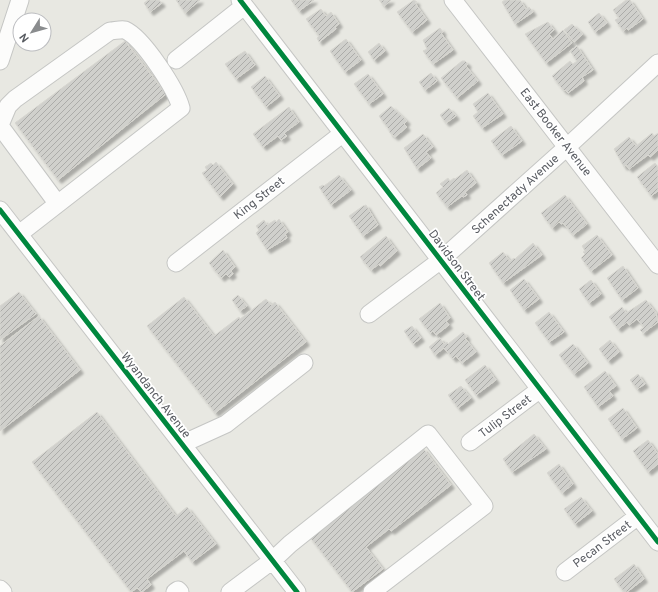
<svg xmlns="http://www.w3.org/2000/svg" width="658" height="592" viewBox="0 0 658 592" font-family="Overpass,sans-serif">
<defs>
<pattern id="building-hatch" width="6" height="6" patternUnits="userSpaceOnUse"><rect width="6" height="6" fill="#d0d0cc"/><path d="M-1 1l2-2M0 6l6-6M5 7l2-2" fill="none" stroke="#acaca9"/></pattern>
<filter id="shadow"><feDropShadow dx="3.5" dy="3.5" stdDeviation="1" flood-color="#0004"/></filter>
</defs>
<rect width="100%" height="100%" fill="#e8e8e2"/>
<path fill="url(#building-hatch)" stroke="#d8d7d1" filter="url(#shadow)" d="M148,0H159L162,3L150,12L144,3Z
M176,0H200L185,13Z
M291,0H314L299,11Z
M379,0H391L384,6Z
M414,0L417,2L415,3L427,20L412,32L397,12Z
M505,0H520L526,9L529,7L533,12L515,24L502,2Z
M626,0H630L643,19L628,30L627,28L623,31L615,20L619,18L613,10Z
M321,9L326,16L331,12L339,24L335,27L336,29L319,42L317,38L319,36L306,19Z
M599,13L607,23L595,32L588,22Z
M548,22L554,30L549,34L553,39L563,30L572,43L546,63L525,34Z
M572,24L583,34L574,42L564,30Z
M440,28L443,32L441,33L453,50L433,64L423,51L427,49L423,40Z
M346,39L361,60L345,72L330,51Z
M125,41L166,94L58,180L15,123Z
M379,43L385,51L374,60L368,52Z
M577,46L593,70L582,77L584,81L568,93L565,90L564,91L552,76L570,61L573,64L577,61L570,51Z
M245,51L255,65L236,79L225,64Z
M462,61H465L468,64L466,66L478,81L457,98L441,78Z
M431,73L437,81L425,90L419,82Z
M368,74L383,94L369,104L354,84Z
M265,76L280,96L266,107L251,87Z
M488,93L503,114L482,128L473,116L478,112L473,104Z
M391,106L407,121L404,124L407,127L395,137L389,132L390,131L379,116Z
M289,107L299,122L284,133L287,136L281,140L278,136L263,147L253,134Z
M449,108L456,116L446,123L440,115Z
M511,126L522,141L502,155L491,141Z
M652,133L654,136L658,133V150L650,157L648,155L629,169L626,165L624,167L614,149L629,137L636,146Z
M423,134L433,147L426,152L431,158L417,169L404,148Z
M216,162L233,184L220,197L202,173L207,170L205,167L211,163L213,165Z
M655,163L658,167V191L651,196L637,177Z
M467,170L476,183L465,192L467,195L463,197L462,196L447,207L436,193L443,187L440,184L448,178L450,181L454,178L455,179Z
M339,175L351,190L331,205L319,187L323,185L324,186Z
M565,195L587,224L573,235L563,223L561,224L559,222L552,228L541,213Z
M366,205L378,225L363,236L349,216L363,206Z
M279,219L288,232L285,234L287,238L267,250L256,233L259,230L256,226L264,220L267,225L275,220L276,222Z
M597,235L612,255L591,271L581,258L585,254L583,252L585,251L582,246Z
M386,236L397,251L380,266L379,264L371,270L360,257Z
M533,243L542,255L503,283L489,263L503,252L510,261L514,258L515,259Z
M223,250L235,267L231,271L233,274L229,277L226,274L221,278L209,263Z
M623,266L638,288L622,300L607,278Z
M524,279L539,299L524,310L510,290Z
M591,280L601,294L589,303L579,289Z
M19,292L36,314L0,340V306Z
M238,295L247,306L240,311L232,300Z
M184,297L214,336L239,317L240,319L266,299L271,305L275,302L306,342L215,413L147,326Z
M646,300L656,313L658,322L643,333L640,330L644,327L637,319L629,325L627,322L618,329L609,317L622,307L626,313Z
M440,303L450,318L446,321L449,325L436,335L433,331L430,333L419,319Z
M549,312L564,332L549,342L535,323Z
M39,316L80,370L0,431V346Z
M412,326L421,338L413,344L404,331Z
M463,332L467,337L465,338L476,352L462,363L456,356L453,359L444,348L435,355L429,347L440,338L444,344L447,342L448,344Z
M610,340L619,352L608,361L599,349Z
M573,344L588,363L574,374L559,355Z
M485,365L496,380L476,395L465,380Z
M605,371L616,386L609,391L613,396L598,407L584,387Z
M638,374L645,384L637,389L630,380Z
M461,386L471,398L458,408L448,395Z
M623,408L637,428L622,439L608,419Z
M97,412L176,516L187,507L216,544L192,562L184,551L147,579L151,585L142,592L137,588L131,592L32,462Z
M534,434L546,449L512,472L503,459Z
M648,440L658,454V464L648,472L633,451Z
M423,448L451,485L391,531L389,529L366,547L383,569L352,592L309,536Z
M559,464L573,484L562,493L547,473Z
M581,497L592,511L575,524L564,509Z
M634,564L644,579L627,592H624L614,579Z"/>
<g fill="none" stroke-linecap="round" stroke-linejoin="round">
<g stroke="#c5c6c4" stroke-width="19">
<path id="minor" d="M240,0L658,542
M453,0L658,265
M176,60L244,6
M0,61L20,0
M0,125L8,106L15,99L110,31C114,31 121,29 125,30C143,38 176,89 181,108L19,234
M0,126L57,203
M0,210L297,592
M176,263L342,134
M369,314L441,260L567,147L658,63
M470,442L539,390
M182,444L226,424L304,363
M565,572L638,516
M0,589L3,592
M175,592L178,590L180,592
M230,592L273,560L290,544L428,434L484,506L372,592"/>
</g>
<use href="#minor" stroke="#fcfcfb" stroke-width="17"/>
<g stroke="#fff" stroke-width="8">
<path id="cycleway" d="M240,0L658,542
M0,210L297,592"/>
</g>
<use href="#cycleway" stroke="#00873e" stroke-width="5"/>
</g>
<g text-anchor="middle" stroke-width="3.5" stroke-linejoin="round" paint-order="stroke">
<g font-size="12" fill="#585b61" stroke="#fff">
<text transform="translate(556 132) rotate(52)" y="4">East Booker Avenue</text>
<text transform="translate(515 194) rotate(-42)" y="4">Schenectady Avenue</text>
<text transform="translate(259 198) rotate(-38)" y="4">King Street</text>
<text transform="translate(457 265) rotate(53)" y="4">Davidson Street</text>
<text transform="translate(156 395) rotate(52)" y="4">Wyandanch Avenue</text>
<text transform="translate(505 416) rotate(-37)" y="4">Tulip Street</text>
<text transform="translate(602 544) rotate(-37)" y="4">Pecan Street</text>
</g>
</g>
<g transform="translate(32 32) rotate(233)"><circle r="19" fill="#ffffff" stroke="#bcbdc0"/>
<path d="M0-3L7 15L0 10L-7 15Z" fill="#8a8c8e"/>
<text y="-6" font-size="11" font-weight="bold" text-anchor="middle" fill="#585b61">N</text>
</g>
</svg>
